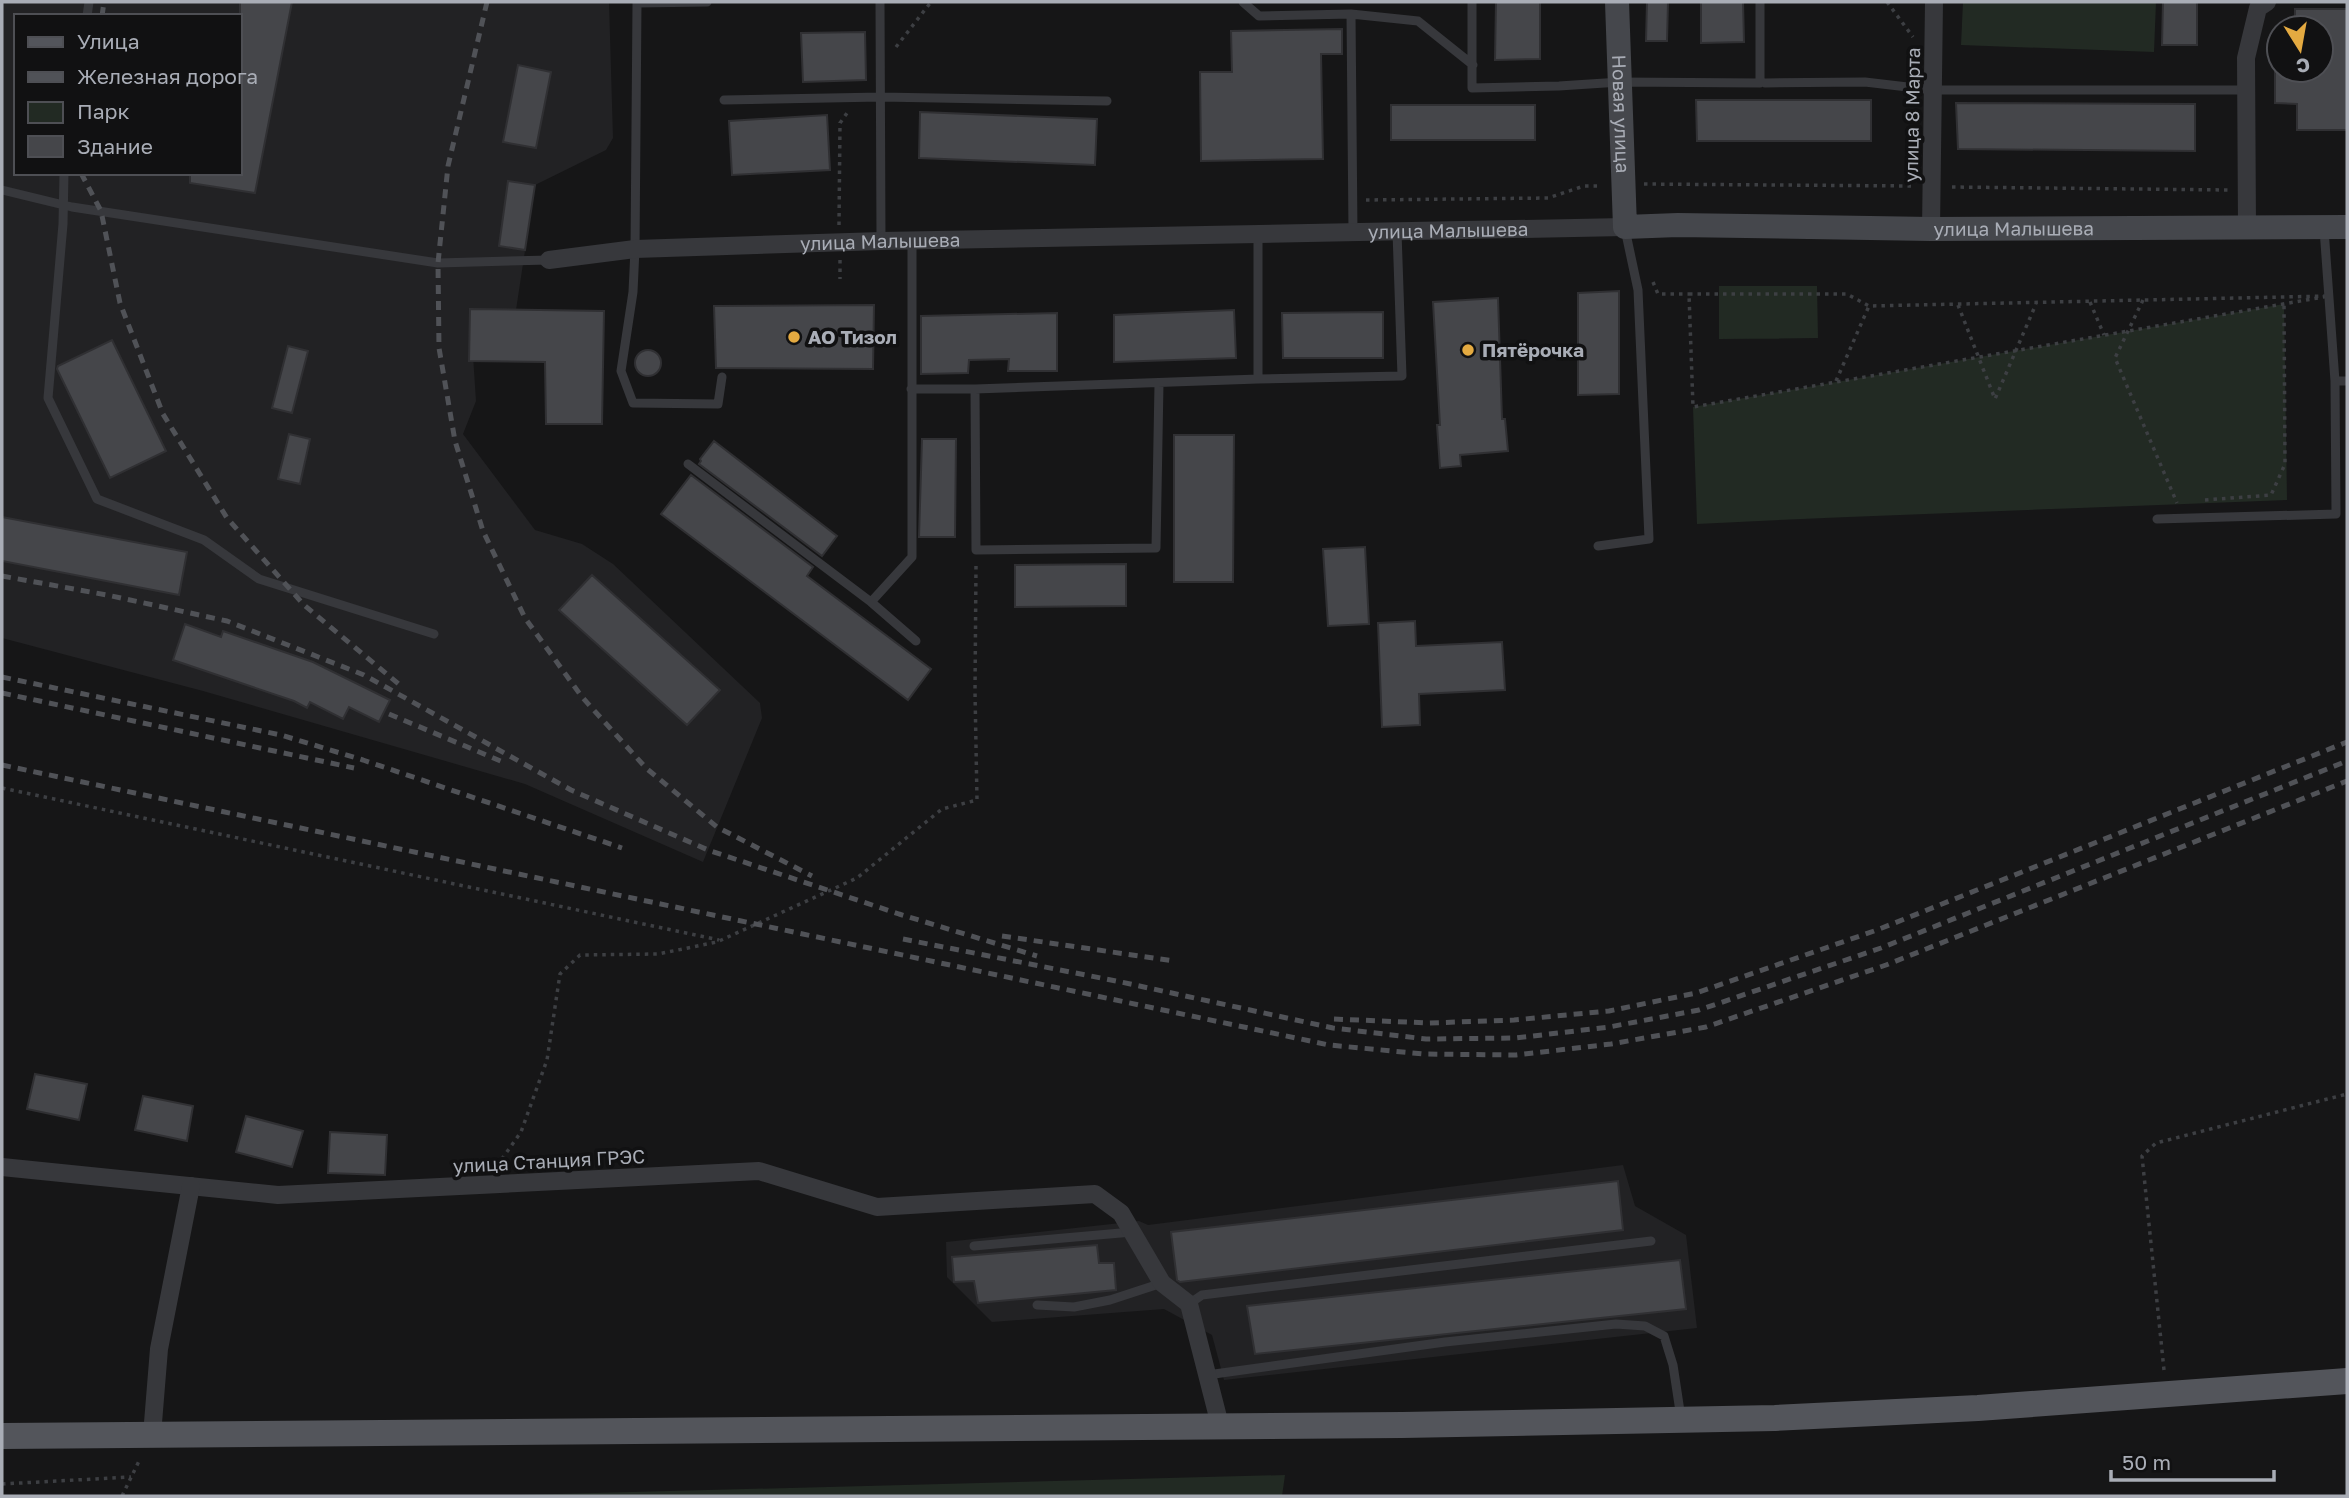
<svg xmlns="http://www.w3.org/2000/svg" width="2349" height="1498" viewBox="0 0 2349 1498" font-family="'Golos Text',sans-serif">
<rect width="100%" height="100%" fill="#161617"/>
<path fill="#222224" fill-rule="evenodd" d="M2,2H609L613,138L606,150L535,185L516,310H470L476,401L463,434L535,530L582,544L613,564L760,703L762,718L703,862L525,784L203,691L2,638ZM16,16H240V173H16Z
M1623,1165L1635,1206L1686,1235L1697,1328L1224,1380L1212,1335L1164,1309L992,1322L947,1277L946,1242L1139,1221L1148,1225Z"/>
<path fill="#222a23" d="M1963,2H2156L2154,52L1961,45Z
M1719,286H1817L1818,338L1719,339Z
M2284,304L2287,500C2090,508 1894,514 1697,524L1693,407Z
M1285,1475L1282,1496H479Z"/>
<path fill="#45464a" stroke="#303033" stroke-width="2" d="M240,2H292L255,193L190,183V173H240Z
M1496,2H1540V59L1495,60Z
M1647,2H1668L1667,41H1646Z
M1701,2H1743L1744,42L1701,43Z
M2163,2H2197V45H2162Z
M2295,9H2347V130H2297V104L2275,103V70H2321V28H2295Z
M1342,29V54H1321L1323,159L1201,161L1200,72H1232L1231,31Z
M865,32L866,80L803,82L801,33Z
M518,65L551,72L536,148L503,142Z
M1696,100H1871V141H1697Z
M1956,103L2195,104V151L1958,149Z
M1391,105H1535V140H1391Z
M920,112L1097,119L1095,165L919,158Z
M827,115L830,170L732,175L729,121Z
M508,181L535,185L525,250L499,246Z
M1619,291V394L1578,395V293Z
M1498,298L1502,419H1505L1508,451L1460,455L1461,466L1440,468L1437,425H1440L1433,302Z
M874,305L873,369L716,368L714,306Z
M470,309L604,311L602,424H546L545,362L469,361Z
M1234,310L1236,358L1114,362V315Z
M1383,312V358H1283L1282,313Z
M1057,313V371H1008L1009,359L969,360L968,373L921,374V316Z
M112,340L166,451L110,478L57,369L58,366Z
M288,346L308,351L292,413L272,408Z
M635 363a13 13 0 1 1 26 0a13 13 0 1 1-26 0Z
M289,434L310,439L300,484L278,479Z
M1174,435H1234L1233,582H1174Z
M922,439H956L955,537H919Z
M714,441L837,536L822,556L699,464L701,461L700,459Z
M691,475L813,567L807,576L931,669L908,700L661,514Z
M2,517L187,552L179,595L2,561Z
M1365,547L1369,624L1328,626L1323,549Z
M1126,564V606L1015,607V565Z
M592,575L720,690L687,725L559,610Z
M1415,621L1416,646L1502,642L1505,690L1419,694L1420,725L1382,727L1378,623Z
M185,624L221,637L223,631L313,662L390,700L379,722L349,707L343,719L310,702L307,708L294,701L173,660Z
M35,1074L87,1084L79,1120L27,1109Z
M143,1096L193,1106L187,1141L135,1130Z
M246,1116L303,1131L292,1167L236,1152Z
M330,1132L387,1135L385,1175L328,1173Z
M1618,1181L1623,1230L1180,1282L1177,1280L1171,1232Z
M1097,1245L1099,1263H1114L1116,1290L978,1303L974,1281L954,1282L952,1257Z
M1680,1260L1686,1309L1255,1354L1247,1306Z"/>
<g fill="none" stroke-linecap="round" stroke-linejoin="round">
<path stroke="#3d3f43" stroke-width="3.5" stroke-dasharray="3.5 5" stroke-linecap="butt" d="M1887,2L1913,37
M896,47L931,2
M1644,184L1913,186
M1952,187L2228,190
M1366,200L1548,198L1584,186H1601
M839,225L840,123L847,113
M840,260V279
M1653,282L1658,294H1689
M1689,294H1847L1869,306L2329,296L1693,407Z
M2143,300L2115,358L2177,503
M2090,302L2104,335
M1958,305L1995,399L2036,304
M1836,381L1869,306
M2205,500L2271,495L2285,464L2284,304
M2,788L719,940
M497,1166L521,1132L547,1060L560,974L580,955L658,954L717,942L857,878L942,809L977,800L975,692L976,565
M2164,1370L2142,1156L2156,1143L2347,1094
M2,1484L131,1477
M122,1496L140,1459"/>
<path stroke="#37383c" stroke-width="9" d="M707,2L637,3L635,249L633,292L621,371L633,403L718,404L722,377
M880,2L881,241
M1243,2L1259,16L1351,14
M1472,2V88L1559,86L1620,82L1760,83V2
M87,16L89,2
M1765,83L1865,82L1933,90H2246
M724,100L881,97L1107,101
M64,173L63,224L48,398L97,499L204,540L259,579L434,634
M2,190L72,207L438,263L549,260
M2324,229L2335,381H2347
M1353,233L1351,14L1418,21L1473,65
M1258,379L1402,376L1397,232
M911,389H975L1258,379V236
M975,389L976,550L1156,548L1159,384
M688,464L871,602L916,641
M2157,519L2336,514L2335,381
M1598,546L1649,539L1638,290L1625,229
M871,602L912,557V241
M974,1246L1132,1232
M1189,1304L1202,1295L1651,1241
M1037,1305L1074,1307L1110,1300L1162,1283
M1207,1375L1445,1342L1616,1324L1645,1326L1664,1336L1673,1365L1681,1418"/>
<g stroke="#37383c" stroke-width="18">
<path d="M2247,227L2246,58L2258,8L2267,2"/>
<path d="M1931,229L1934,2"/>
<path id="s1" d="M549,260L635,249L881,241L1625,227"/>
<path d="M2,1167L278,1195L759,1171L877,1207L1095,1194L1121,1213L1162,1283L1189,1304L1220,1425"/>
<path d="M152,1435L159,1349L191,1186"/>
</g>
<path stroke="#45474c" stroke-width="24" id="s2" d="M1617,2L1625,227L1678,225L1931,229L2347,227"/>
<path stroke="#53555b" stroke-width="26" d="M2,1436L1402,1425L1775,1418L1978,1408L2347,1381"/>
<path stroke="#505257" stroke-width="5" stroke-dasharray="9 7" stroke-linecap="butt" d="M487,2L448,166L438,263L439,348L455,441L483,531L525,618L582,697L646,768L717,827L812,876
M102,16L104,2
M81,173L101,211L120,303L163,414L227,518L304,605L401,686
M2,576L107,595L227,621L364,675L571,790L708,850L899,914L1037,956
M2,677L281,735L363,760L622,848
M2,693L354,768
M389,714L503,762
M2,765L1329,1045L1424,1054L1516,1055L1611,1044L1706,1027L1886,965L2347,781
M1002,936L1174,961
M903,939L1121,982L1333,1028L1426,1039L1516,1038L1609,1027L1699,1010L1881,948L2347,761
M1334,1019L1429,1023L1514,1020L1609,1011L1696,993L1877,930L2347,742"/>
</g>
<g fill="#e4aa41" stroke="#111112" stroke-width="2.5">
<circle cx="794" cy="337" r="7"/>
<circle cx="1468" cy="350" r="7"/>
</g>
<g text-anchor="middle" stroke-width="7" stroke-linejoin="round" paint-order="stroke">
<g font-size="19" fill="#a9adb6" stroke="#111112">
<text dy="7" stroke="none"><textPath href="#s2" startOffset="112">Новая улица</textPath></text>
<text transform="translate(1912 115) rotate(-89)" y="7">улица 8 Марта</text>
<text dy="7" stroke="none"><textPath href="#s2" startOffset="614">улица Малышева</textPath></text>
<text dy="7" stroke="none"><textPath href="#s1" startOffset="900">улица Малышева</textPath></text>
<text dy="7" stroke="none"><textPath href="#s1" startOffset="332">улица Малышева</textPath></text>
<text transform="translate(549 1161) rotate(-3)" y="7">улица Станция ГРЭС</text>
</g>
<g font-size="19" font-weight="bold" fill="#a9adb6" stroke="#111112" text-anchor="start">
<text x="808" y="344">АО Тизол</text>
<text x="1482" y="357">Пятёрочка</text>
</g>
</g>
<rect width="2349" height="1498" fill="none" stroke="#a9adb6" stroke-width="7"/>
<rect x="14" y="14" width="228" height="161" fill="#111112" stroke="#4e4f54" stroke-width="2"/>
<rect x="28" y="37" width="35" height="10" fill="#53555b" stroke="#4e4f54" stroke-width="2"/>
<text x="77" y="49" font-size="21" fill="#a9adb6">Улица</text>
<rect x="28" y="72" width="35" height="10" fill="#505257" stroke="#4e4f54" stroke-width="2"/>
<text x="77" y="84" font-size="21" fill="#a9adb6">Железная дорога</text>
<rect x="28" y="102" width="35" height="21" fill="#222a23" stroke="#4e4f54" stroke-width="2"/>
<text x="77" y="119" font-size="21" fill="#a9adb6">Парк</text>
<rect x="28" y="136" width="35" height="21" fill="#45464a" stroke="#4e4f54" stroke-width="2"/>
<text x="77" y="154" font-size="21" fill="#a9adb6">Здание</text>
<g transform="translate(2300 49) rotate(169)"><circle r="33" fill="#111112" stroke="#4e4f54" stroke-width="2"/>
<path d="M0-5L12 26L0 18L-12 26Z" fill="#e4aa41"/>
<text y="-10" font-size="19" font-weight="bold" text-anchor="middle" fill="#a9adb6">С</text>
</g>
<path d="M2111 1470v10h163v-10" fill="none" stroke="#a9adb6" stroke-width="3.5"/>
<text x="2122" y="1470" font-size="21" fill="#a9adb6" stroke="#111112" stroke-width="5" paint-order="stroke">50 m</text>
</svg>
